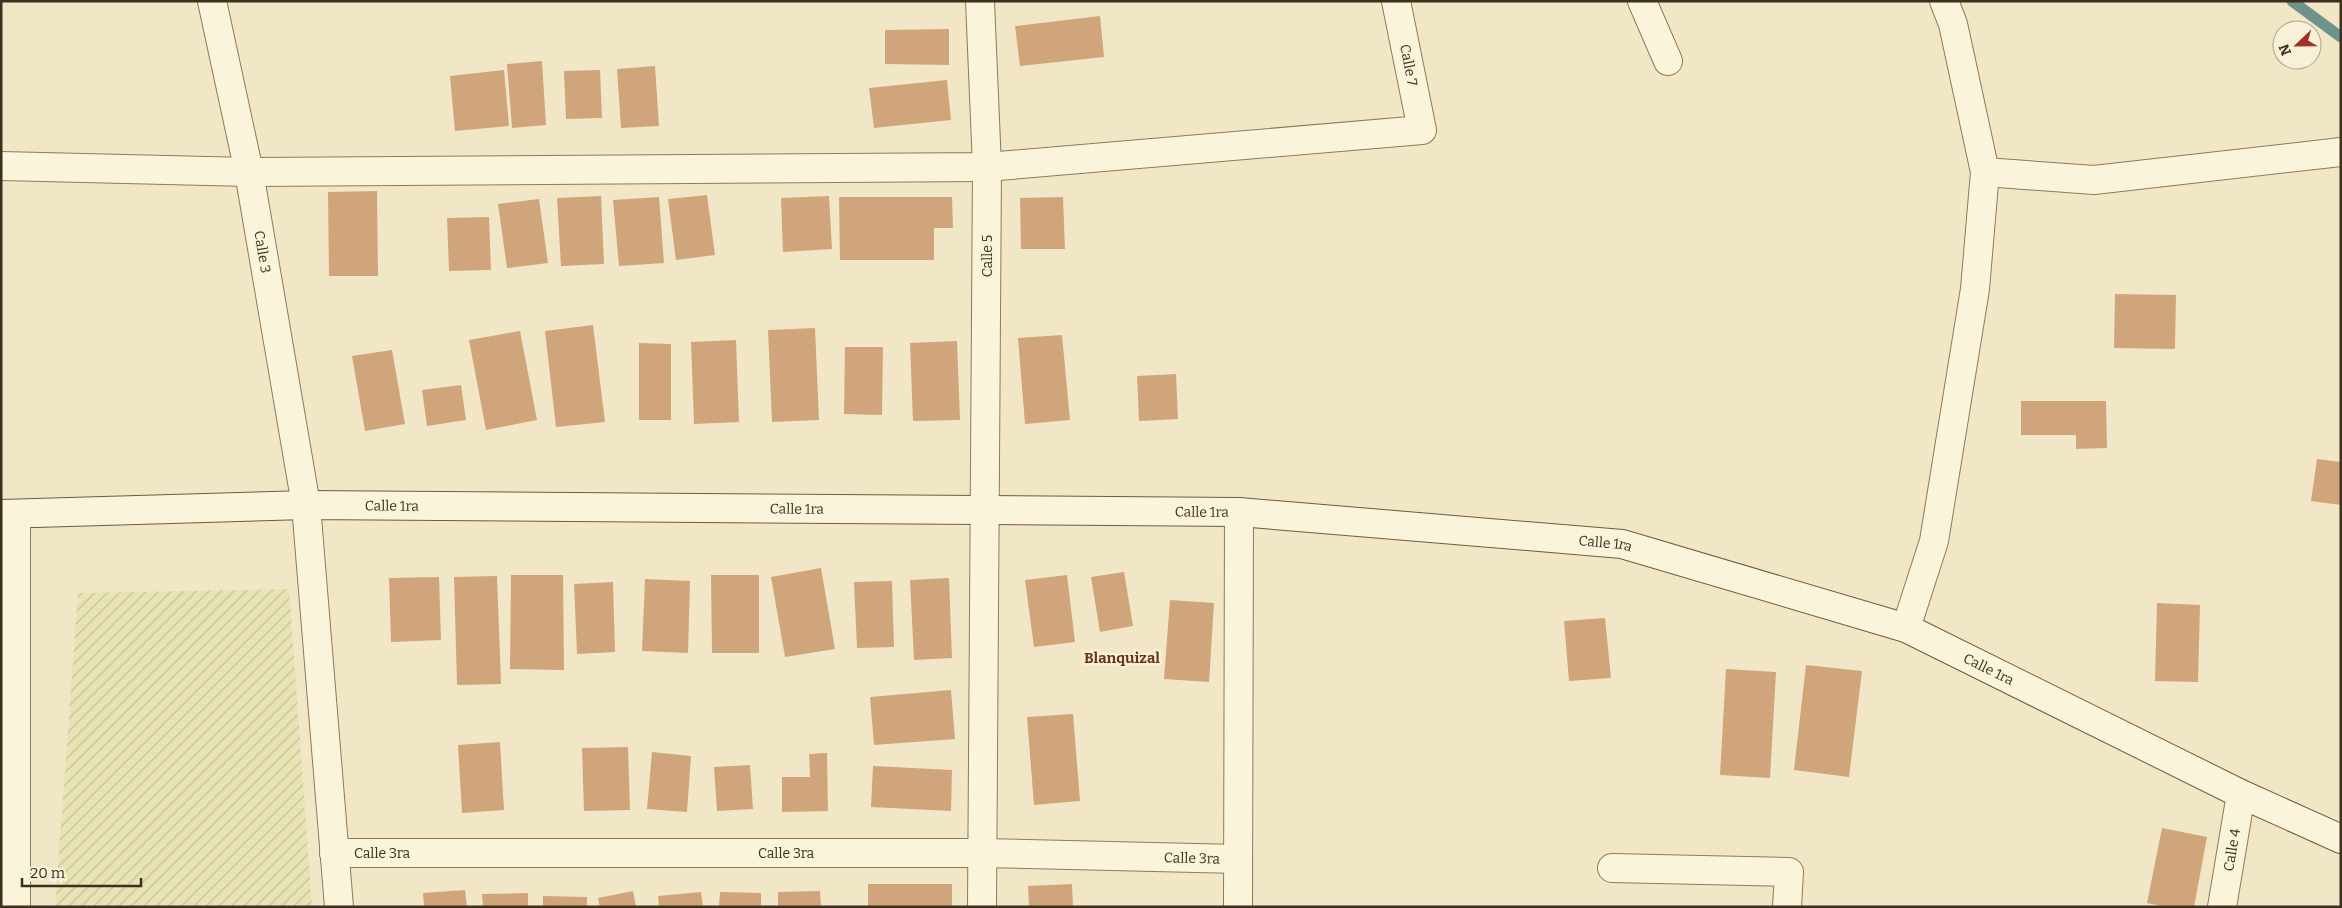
<svg xmlns="http://www.w3.org/2000/svg" width="2342" height="908" viewBox="0 0 2342 908" font-family="Bitter,serif">
<defs>
<pattern id="farmland-furrows" width="10" height="10" patternUnits="userSpaceOnUse" patternTransform="scale(1.25)"><rect width="10" height="10" fill="#e7e3b4"/><path d="M-1 1l2-2M0 10L10 0M9 11l2-2" fill="none" stroke="#c7c39a"/></pattern>
</defs>
<rect width="100%" height="100%" fill="#f1e7c7"/>
<path fill="url(#farmland-furrows)" d="M289,589L312,907H55L78,593Z"/>
<g fill="none" stroke-linecap="round" stroke-linejoin="round">
<path stroke="#6e938d" stroke-width="11" d="M2292,1L2341,37"/>
</g>
<path fill="#d0a57b" d="M1100,16L1104,57L1020,66L1015,26Z
M949,29V65L885,64V30Z
M542,61L546,125L512,128L507,64Z
M655,66L659,126L621,128L617,69Z
M504,70L509,126L455,131L450,76Z
M600,70L602,118L566,119L564,71Z
M947,80L951,120L874,128L869,88Z
M377,191L378,276H329L328,192Z
M707,195L715,255L676,260L668,199Z
M601,196L604,264L561,266L557,198Z
M829,196L832,249L783,252L781,198Z
M659,197L664,263L619,266L613,200Z
M839,197H952L953,228H934V260H840Z
M1063,197L1065,249H1021L1020,198Z
M539,199L548,263L507,268L498,204Z
M489,217L491,270L449,271L447,218Z
M2115,294L2176,295L2175,349L2114,348Z
M593,325L605,422L556,427L545,331Z
M815,328L819,420L772,422L768,330Z
M520,331L537,420L486,430L469,340Z
M1062,335L1070,420L1025,424L1018,338Z
M736,340L739,422L694,424L691,342Z
M957,341L960,420L913,421L910,343Z
M639,343L671,344V420H639Z
M845,347H883L882,415L844,414Z
M392,350L405,424L365,431L352,356Z
M1176,374L1178,419L1139,421L1137,376Z
M461,385L466,420L427,426L422,390Z
M2021,401H2106L2107,448L2076,449V435H2021Z
M2317,459L2341,462V505L2311,501Z
M821,568L835,649L785,657L771,577Z
M1124,572L1133,626L1100,632L1091,577Z
M511,575H563L564,670L510,669Z
M711,575H759V653H712Z
M1067,575L1075,642L1034,647L1025,580Z
M497,576L501,684L457,685L454,577Z
M439,577L441,640L391,642L389,578Z
M949,578L952,658L914,660L910,580Z
M645,579L690,581L688,653L642,651Z
M892,581L894,647L857,648L854,582Z
M613,582L615,652L577,654L574,584Z
M1170,600L1214,603L1209,682L1164,679Z
M2157,603L2200,605L2198,682L2155,681Z
M1605,618L1611,678L1569,681L1564,621Z
M1806,665L1862,671L1849,777L1794,770Z
M1726,669L1776,672L1770,778L1720,775Z
M951,690L955,739L874,745L870,697Z
M1073,714L1080,801L1034,805L1027,717Z
M500,742L504,810L462,813L458,745Z
M628,747L630,810L584,811L582,748Z
M652,752L691,756L687,812L647,809Z
M827,753L828,811L782,812V777H810L809,754Z
M750,765L753,809L717,811L714,767Z
M873,766L952,770L951,811L871,807Z
M2162,828L2207,837L2194,907H2166L2147,903Z
M868,884H952V907H868Z
M1072,884L1073,907H1029L1028,886Z
M465,890L467,907H424L423,893Z
M633,891L636,907H600L598,898Z
M820,891L821,907H778V892Z
M701,892L703,907H659L658,896Z
M720,892L761,893V907H719Z
M528,893V907H483L482,894Z
M543,896L587,897V907H543Z"/>
<g fill="none" stroke-linecap="round" stroke-linejoin="round">
<g stroke="#8d7a5b" stroke-width="30">
<g id="minor">
<path id="s1" d="M212,1L249,172L306,505L339,907"/>
<path d="M980,1L987,167L982,907"/>
<path d="M1642,1L1668,61"/>
<path d="M1,166L249,172L987,167L1422,130L1396,1"/>
<path d="M1985,172L2094,180L2341,152"/>
<path d="M16,515V907"/>
<path d="M1906,628L1934,541L1975,289L1985,172L1953,24L1944,1"/>
<path id="s2" d="M334,853H981L1238,859"/>
<path d="M1612,868L1789,872L1787,907"/>
<path d="M1238,907L1239,512"/>
<path id="s3" d="M2222,907L2241,794"/>
</g>
</g>
<g stroke="#6f5b3e" stroke-width="30">
<g id="secondary">
<path id="s4" d="M1,514L306,505L1239,512L1622,544L1906,628L2241,794L2341,839"/>
</g>
</g>
<use href="#minor" stroke="#faf4db" stroke-width="28"/>
<use href="#secondary" stroke="#faf4db" stroke-width="28"/>
</g>
<g text-anchor="middle" stroke-width="4.5" stroke-linejoin="round" paint-order="stroke">
<g font-size="14" fill="#3d301f" stroke="#f7f1d7">
<text transform="translate(1409 65) rotate(79)" y="5">Calle 7</text>
<text dy="5" stroke="none"><textPath href="#s1" startOffset="256">Calle 3</textPath></text>
<text transform="translate(987 256) rotate(-90)" y="5">Calle 5</text>
<text dy="5" stroke="none"><textPath href="#s4" startOffset="391">Calle 1ra</textPath></text>
<text dy="5" stroke="none"><textPath href="#s4" startOffset="796">Calle 1ra</textPath></text>
<text dy="5" stroke="none"><textPath href="#s4" startOffset="1201">Calle 1ra</textPath></text>
<text dy="5" stroke="none"><textPath href="#s4" startOffset="1606">Calle 1ra</textPath></text>
<text dy="5" stroke="none"><textPath href="#s4" startOffset="2011">Calle 1ra</textPath></text>
<text dy="5" stroke="none"><textPath href="#s3" startOffset="58">Calle 4</textPath></text>
<text dy="5" stroke="none"><textPath href="#s2" startOffset="48">Calle 3ra</textPath></text>
<text dy="5" stroke="none"><textPath href="#s2" startOffset="452">Calle 3ra</textPath></text>
<text dy="5" stroke="none"><textPath href="#s2" startOffset="858">Calle 3ra</textPath></text>
</g>
<g font-size="15" font-weight="bold" fill="#6c331c" stroke="#f7f1d7">
<text x="1122" y="663">Blanquizal</text>
</g>
</g>
<rect width="2342" height="908" fill="none" stroke="#3d301f" stroke-width="5"/>
<g transform="translate(2297 45) rotate(248)"><circle r="24" fill="#f7f1d7" stroke="#ada48d"/>
<path d="M0-4L9 19L0 12L-9 19Z" fill="#9f3128"/>
<text y="-8" font-size="14" font-weight="bold" text-anchor="middle" fill="#3d301f">N</text>
</g>
<path d="M22 878v8h119v-8" fill="none" stroke="#3d301f" stroke-width="2.5"/>
<text x="30" y="878" font-size="15" fill="#3d301f" stroke="#f7f1d7" stroke-width="4" paint-order="stroke">20 m</text>
</svg>
